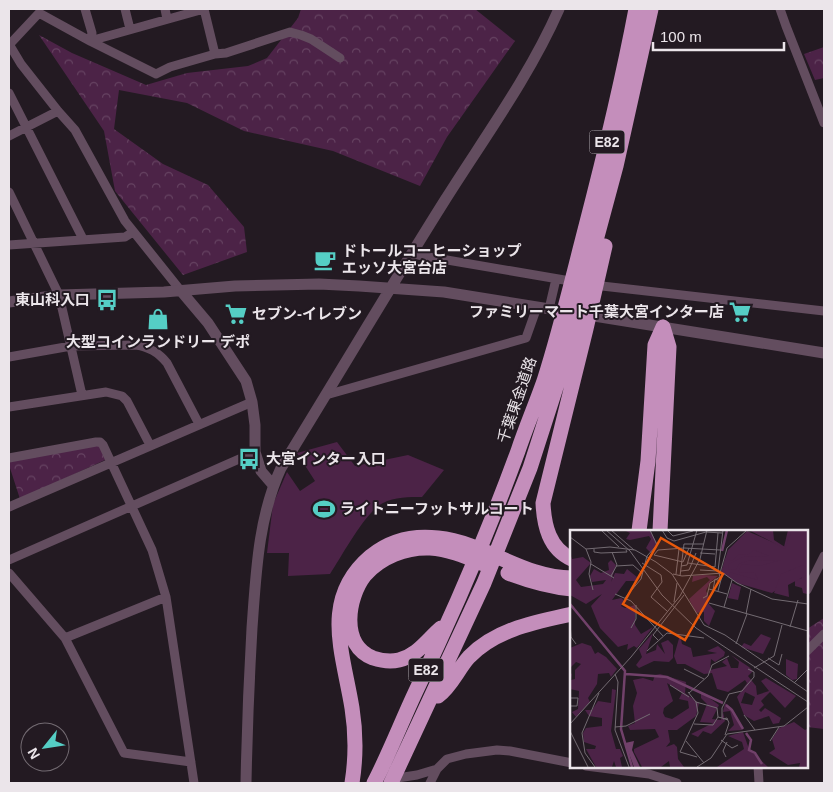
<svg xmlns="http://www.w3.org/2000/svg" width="833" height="792" viewBox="0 0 833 792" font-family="Helvetica,'Noto Sans JP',sans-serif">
<defs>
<pattern id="forest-crowns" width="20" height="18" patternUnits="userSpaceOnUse" patternTransform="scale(1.25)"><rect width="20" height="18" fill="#4c2347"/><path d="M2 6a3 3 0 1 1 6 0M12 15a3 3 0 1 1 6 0" fill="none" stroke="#664362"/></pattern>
</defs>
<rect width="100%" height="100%" fill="#231a22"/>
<path fill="url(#forest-crowns)" d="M301,9H475L515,41L447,137L420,186L333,151L244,131L187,103L119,90L114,129L163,164L208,185L244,227L247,252L183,275L115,191L104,131L39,35L72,53L146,85L187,73L248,66L267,58L298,18Z
M824,47V78L815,80L804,54Z
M98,444L106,455L105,460L20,499L9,465V460Z
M824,618V729L807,727V629Z"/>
<path fill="#4c2347" d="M337,442L355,466L408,455L444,470L422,497C410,497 394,497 383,503C365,512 342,556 330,574L288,576L289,553H267L273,504L287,472L300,491L315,481L297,453Z"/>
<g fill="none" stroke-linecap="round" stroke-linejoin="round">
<path stroke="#634d5f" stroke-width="9" d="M85,9L92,33L90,41
M125,9L130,29
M165,9L167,19
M204,9L215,54
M780,9L786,26L824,123
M90,41L204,9
M9,44L21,64L58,111L75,130L125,221L181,291
M9,45L39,13L90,41L156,74L170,67L215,54L226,53L290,32L301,35L311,39L340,58
M9,93L83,239
M9,136L58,111
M9,192L59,295L82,395
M9,245L125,237L133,232
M412,254L576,282
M593,285L824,311
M549,309L556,279
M9,357L71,346L136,345C149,347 158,352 167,363L199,424
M326,395L526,338L537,307
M9,407L106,392L122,396L127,401L150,445
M9,458L96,442H100L103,445L152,550L166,597L194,783
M9,507L252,402
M9,560L255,452
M9,573L65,638L124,753L191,762
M807,590L824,556
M65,638L166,597
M807,651L824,634
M586,766L649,774L677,783
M758,766L759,783
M391,779L417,775L437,769L447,759L466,754L497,750L510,751L572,763
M430,783L437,769"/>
<path stroke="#634d5f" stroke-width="11" d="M181,291L208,323L246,381L252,402L255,425V452L261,471L273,485
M9,302L59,295L164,292L235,286L319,284L359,286L444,292L824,353
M246,783C247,731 249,680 252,628C256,574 258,518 281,468C336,379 389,289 445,200C484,138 529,77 559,9"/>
<path stroke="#c48ebb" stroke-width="15" d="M639,531L648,461L655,345L663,327
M660,531L669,347L663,327
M572,559C549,549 544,525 543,503L586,329L605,246
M508,573C529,581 549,587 572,589
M441,628C427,640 418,655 399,660C391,662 382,661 373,658C340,645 347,598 365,575C381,557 406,547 430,548C449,549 467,557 484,564
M438,696C451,687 458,669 469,657C496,629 536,622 572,614
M352,783C356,758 356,733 352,708C343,652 320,599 371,556C391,540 413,535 438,538C486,543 523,578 572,578
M374,783C389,754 401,723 415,693C453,614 488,533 518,451C526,427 536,404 544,381C560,331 572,280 585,230C604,157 622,83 636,9
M391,783L484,583L530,468L559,378L616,166L651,9"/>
</g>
<defs>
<g id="cafe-bare" transform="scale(1.725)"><path d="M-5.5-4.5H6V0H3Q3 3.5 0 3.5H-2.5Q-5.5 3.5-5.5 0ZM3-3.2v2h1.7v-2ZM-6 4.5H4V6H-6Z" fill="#55cec5" stroke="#231a22" stroke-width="2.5" paint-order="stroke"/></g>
<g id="bus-bare" transform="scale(1.725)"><path d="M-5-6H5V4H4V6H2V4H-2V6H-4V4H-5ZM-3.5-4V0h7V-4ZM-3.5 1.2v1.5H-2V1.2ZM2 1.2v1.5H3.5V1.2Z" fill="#55cec5" stroke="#231a22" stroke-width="2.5" paint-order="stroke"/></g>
<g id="supermarket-bare" transform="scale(1.725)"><path d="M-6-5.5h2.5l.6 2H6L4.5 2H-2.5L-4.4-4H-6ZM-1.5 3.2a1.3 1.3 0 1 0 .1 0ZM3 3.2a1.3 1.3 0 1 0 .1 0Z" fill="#55cec5" stroke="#231a22" stroke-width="2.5" paint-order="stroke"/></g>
<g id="shop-bare" transform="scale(1.725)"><path d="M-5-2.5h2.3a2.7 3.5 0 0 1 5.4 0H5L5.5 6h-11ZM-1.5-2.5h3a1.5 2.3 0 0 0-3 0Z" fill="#55cec5" stroke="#231a22" stroke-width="2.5" paint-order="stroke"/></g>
<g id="stadium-bare" transform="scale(1.725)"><path d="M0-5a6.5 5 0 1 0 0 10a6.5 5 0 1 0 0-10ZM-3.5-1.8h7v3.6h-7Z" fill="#55cec5" stroke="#231a22" stroke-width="2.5" paint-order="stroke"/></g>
</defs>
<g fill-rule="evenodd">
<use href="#cafe-bare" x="325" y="260"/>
<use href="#bus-bare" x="107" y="300"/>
<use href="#supermarket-bare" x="740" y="312"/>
<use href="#supermarket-bare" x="236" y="314"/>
<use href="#shop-bare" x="158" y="319"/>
<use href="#bus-bare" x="249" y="459"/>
<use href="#stadium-bare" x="324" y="509"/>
</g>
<g text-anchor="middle" stroke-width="4" stroke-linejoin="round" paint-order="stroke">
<g fill="#231a22" stroke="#afa8ae" stroke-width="1">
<rect x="589.5" y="130.5" width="35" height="23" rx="4"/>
<rect x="408.5" y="658.5" width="35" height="23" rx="4"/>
</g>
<g font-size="14" font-weight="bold" fill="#ebe5ea">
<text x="607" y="147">E82</text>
<text x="426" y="675">E82</text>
</g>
<g font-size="15" font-weight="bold" fill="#ebe5ea" stroke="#231a22" text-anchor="start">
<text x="342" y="256">ドトールコーヒーショップ<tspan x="342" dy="17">エッソ大宮台店</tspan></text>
<text x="90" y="305" text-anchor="end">東山科入口</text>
<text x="724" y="317" text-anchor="end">ファミリーマート千葉大宮インター店</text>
<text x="252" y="319">セブン-イレブン</text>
<text x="158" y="347" text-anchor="middle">大型コインランドリー デポ</text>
<text x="266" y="464">大宮インター入口</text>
<text x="340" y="514">ライトニーフットサルコート</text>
</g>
<g font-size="15" fill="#ebe5ea" stroke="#231a22">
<text transform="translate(517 400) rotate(-71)" y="5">千葉東金道路</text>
</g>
</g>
<g transform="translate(570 530)">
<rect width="238" height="238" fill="#231a22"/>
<path d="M218,0H237V64L233,63L232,58L225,56V49L232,48V39L219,41L209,58L202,63L167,53L151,42L158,20L177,1L214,17Z" fill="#4c2347"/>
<path d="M54,0H80L87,13L81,23L76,18L81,9L79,6L60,10L56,9L60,3ZM179,0H203L204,10L215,17L222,0L215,19ZM184,20L199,26L173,27L159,34L158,39L166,40L169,34L177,31L211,30L189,36L172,34L168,42L185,43L188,50L159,42L160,47L152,42L155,28L162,31L169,24L178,25ZM0,23L2,29L13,27L21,33L6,50L11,57L33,54L36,50L22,52L20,46L24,39L31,43L39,40L38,33L41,30L46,35L41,52L45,43L54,44L57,39L67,47L65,51H56L42,70L51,68L54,70L51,76L55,78L65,75V95L71,104L83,97L67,118L64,116L57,120L58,114L48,117L30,98L21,76L32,64L16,74L0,65ZM233,35L237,37V45L218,55L219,67L204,63L211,44ZM133,45L148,46L140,52L136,61L140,70L138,73L145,81L139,96L134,91V82L126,83L119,69L140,50L137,47L122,52L123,46ZM83,103L76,124L86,120L87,114L95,124L91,113L98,110L103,115V128L99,132L84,131L69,138L66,135L72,127L69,119ZM191,104L201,108L193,124L171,117L174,113L181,116ZM110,105L112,114L121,118L123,127L147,123L137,121L148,116L155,122L154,126L145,132L141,129L140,140L157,136L152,132L157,128L161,138H168L169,132L161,125L179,137L183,141L178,146L186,156L187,165L199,161L191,151L196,148L226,166L215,178L200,162L191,171L194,175L189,180L191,182L195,178L211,188L209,193L203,194L199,186L184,191L174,185L167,167L177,153L175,150L158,162L147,159L142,143L134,144L115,134H107L104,126ZM175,162L185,167L182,175L171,173ZM12,113L21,116L25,124L28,122L36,127L47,139L41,147L39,143L28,144L27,154L18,168L20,172L6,187L2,182L8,179L9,161L0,159V146L2,143L1,150L5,149V140L11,134L6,132L1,137L0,118ZM216,129L228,134L227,149L222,150L216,145ZM90,144L116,152L115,163L129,173L126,186L107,200H98L100,212L96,217L104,214L107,217L108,229L114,237H100L99,231L91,237H72L64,222V219L89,207L85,199L60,200L58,196L65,193L63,176L67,163L63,150L73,148L83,151L85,145ZM97,153L112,163L109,169L118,171L119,178L102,189L95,187L93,183L94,178L103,171ZM42,159L46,160L41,201L46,219H50L53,226L50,228L52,237H46L44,231L42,237H26L16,219H25L26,216L14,212L13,203L16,198L32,196V188L19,186L15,180H22L28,171L41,173ZM131,162L149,175L142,189L151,190L155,173L162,178L172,200L158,201L164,195L160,181L153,182L155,191L141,204L133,201L128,207L121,204L143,193L130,192L137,174L131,168ZM224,192L235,200L237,199V237H229L230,233L218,235L199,223L205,219L202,209L209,198ZM173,202L179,219L198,237H147L174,219L172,212L158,206Z" fill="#4c2347" fill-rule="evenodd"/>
<path d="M162,53L171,57L168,70L158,68Z" fill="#4c2347"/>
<path d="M64,211L62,220L70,237H64L55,213Z" fill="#71416a"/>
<path fill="none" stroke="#71416a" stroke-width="2.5" d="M152,21L157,0M0,74L55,141L51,199L62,237M56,144L97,147L153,173M156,175L162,180L173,199M176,203L181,210L179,220L185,223L192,234"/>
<path fill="none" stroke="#736b72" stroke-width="1" d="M31,0L49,17M36,0L60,21L92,65L126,98L238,172M41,0L64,20M92,0L97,8L104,11L136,2L152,3M97,0L103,6L123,1M0,7L16,19L40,17L65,20L86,32L102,44L134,95L155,105L238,162M16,19L21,32L19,44L23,60M24,19V22L31,23L57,22L56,20M130,23L145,24M84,25L88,20L114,18L150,20M84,25L113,32L119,18M72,33L91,45L92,52L81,67L97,81M118,33L145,37L148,3M21,34L44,48M46,36L63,35L72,43M111,36L117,35L127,0M130,40L148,41L153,0M111,41L119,40L126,23M150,43L157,18L177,0M103,44L112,46L153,43L167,53L202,69L238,74M106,44L109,19M41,46L47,35L42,22M110,46L114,14H134M139,59L157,64M143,60L145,49L150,51M148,61L152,46M45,64L61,71L93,106M55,68L71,49L77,26L87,15L80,0M133,68L137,66L140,53L150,47L149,43M104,72L107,53M139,73L238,101M154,77L162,50M176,84L181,59M0,92L1,107L6,114M220,97L228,70M61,98L66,89V75M88,110L83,105L114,65M166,114L177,84M77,121L97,103L134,108M198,128L209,135L212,124M184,138L204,126L212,95M114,139L134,149M45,144L48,152L45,200L59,237M224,153L238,139M100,155L119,167M118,162L126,172L128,183L110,222L127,227M119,163L138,146L142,135L159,126M0,168H8L7,176H0M126,172L147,178L148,187M174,185L185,200M153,189L157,188L159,193L155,205M158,190L152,188V178L159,164L172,161L184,147V142L178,139M0,194L61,127L110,66L130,29L137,0M124,194L143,195L148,187L152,188M45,197L56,196L80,184M0,201L18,237M151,210L162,218L168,215M116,211L134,233M200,211L209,197M156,227L153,221L157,212M25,237L15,223L12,203L29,163M127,237L141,228L157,204L214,196L238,177"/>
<path fill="#e8590c" fill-opacity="0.15" stroke="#e8590c" stroke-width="2.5" d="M91,8L153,44L115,110L53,74Z"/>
<rect width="238" height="238" fill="none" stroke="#ebe5ea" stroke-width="2.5"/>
</g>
<rect width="833" height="792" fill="none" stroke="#ebe5ea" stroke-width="20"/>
<g transform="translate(45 747) rotate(240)"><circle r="24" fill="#231a22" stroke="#736b72"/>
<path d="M0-4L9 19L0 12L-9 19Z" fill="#55cec5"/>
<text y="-8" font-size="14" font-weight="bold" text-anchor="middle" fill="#ebe5ea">N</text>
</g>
<path d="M653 42v8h131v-8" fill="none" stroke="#ebe5ea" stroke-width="2.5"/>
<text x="660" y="42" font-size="15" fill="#ebe5ea" stroke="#231a22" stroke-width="4" paint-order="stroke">100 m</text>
</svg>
